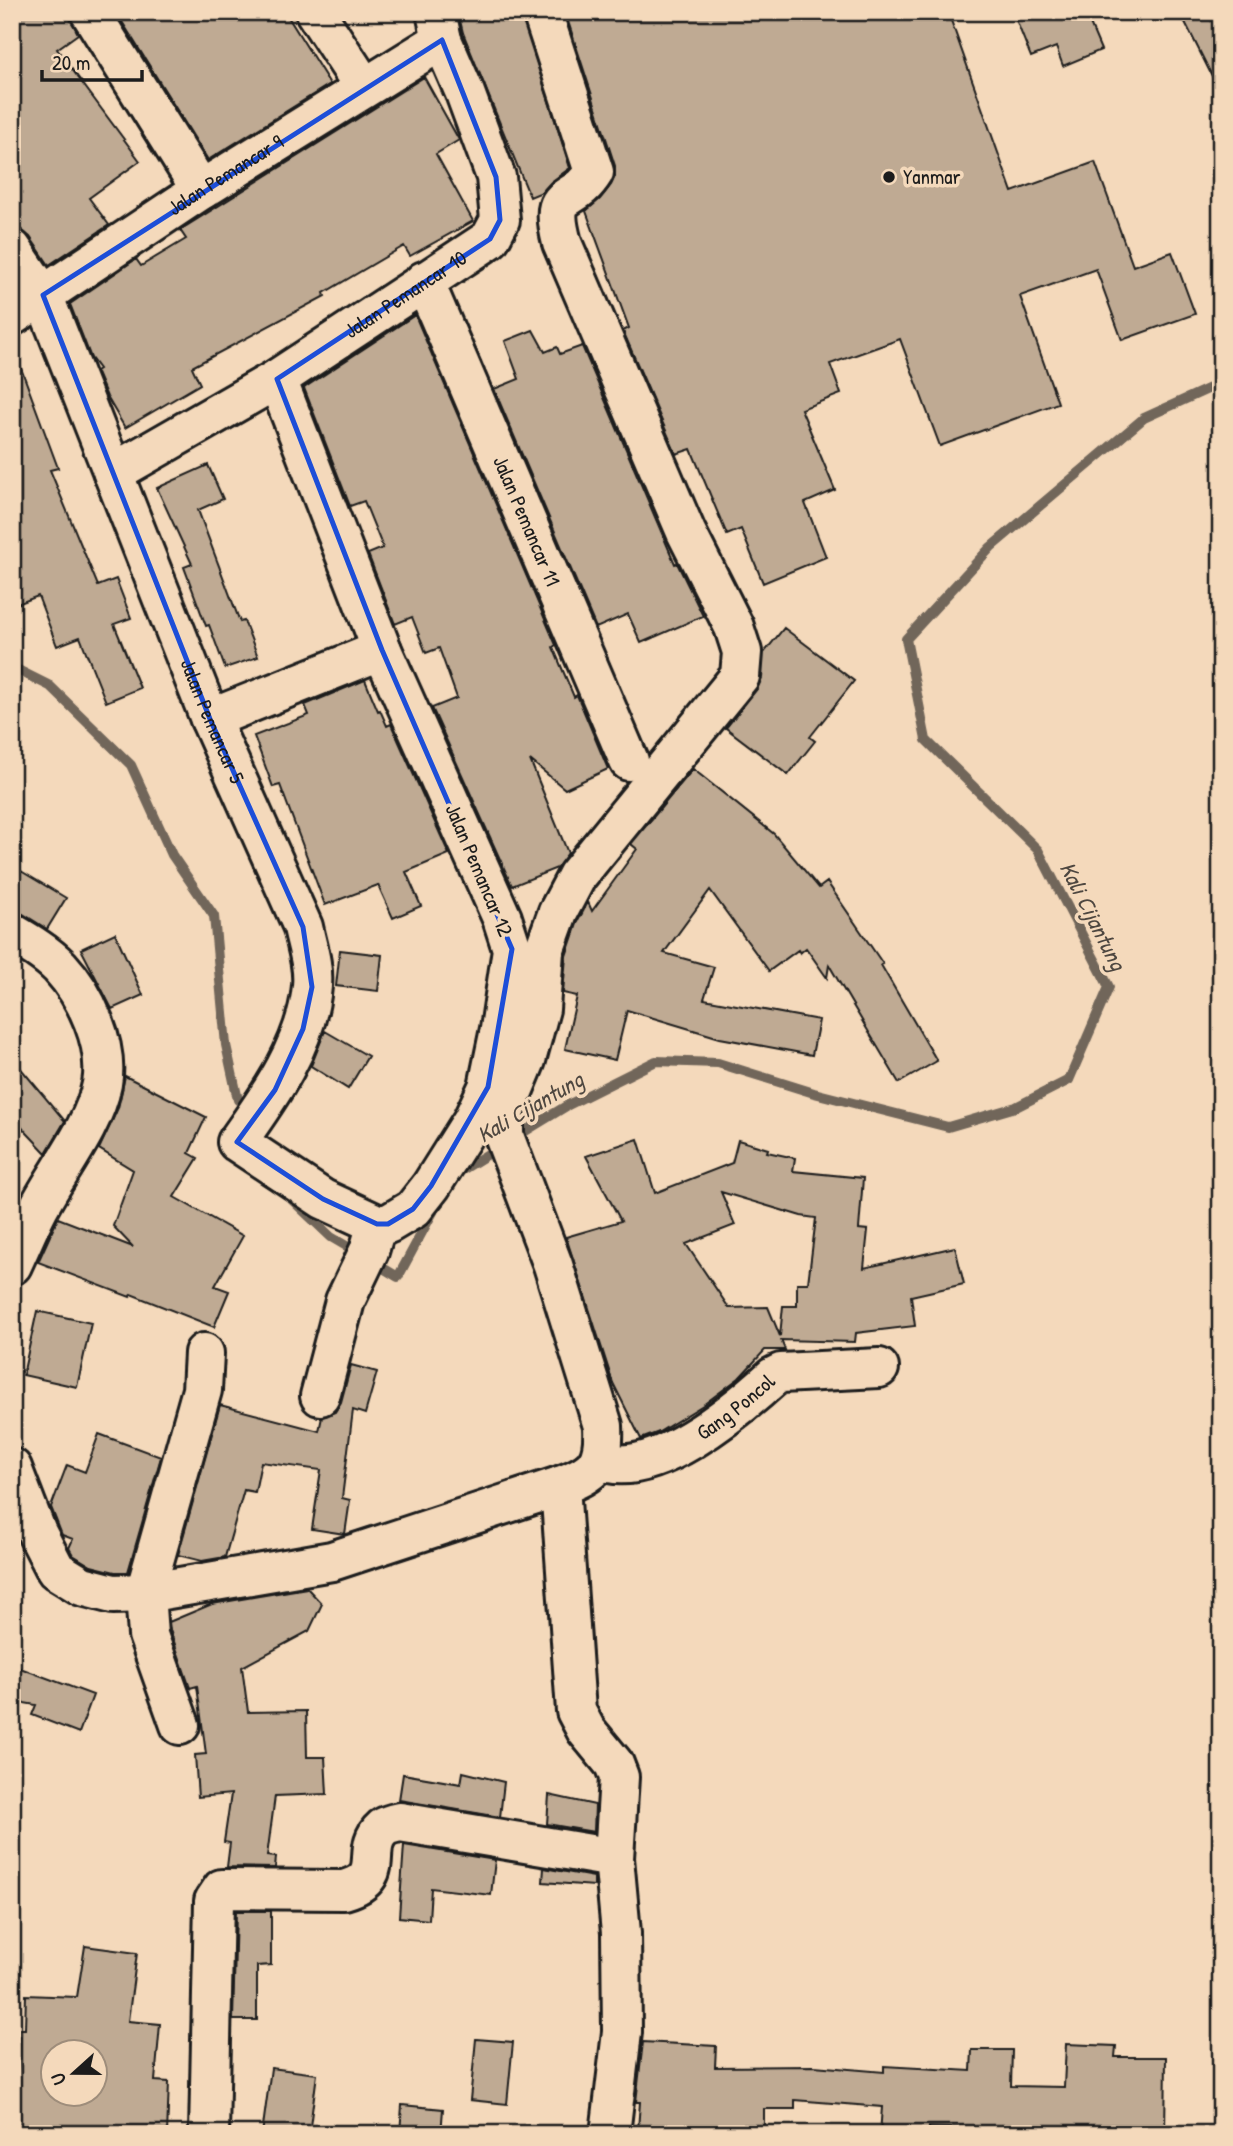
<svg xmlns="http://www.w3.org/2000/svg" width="1233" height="2146" viewBox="0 0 1233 2146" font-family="'Patrick Hand',sans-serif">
<rect width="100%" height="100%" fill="#f4d9bb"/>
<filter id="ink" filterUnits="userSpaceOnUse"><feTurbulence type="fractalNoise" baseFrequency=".0143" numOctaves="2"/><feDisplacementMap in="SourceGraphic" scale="14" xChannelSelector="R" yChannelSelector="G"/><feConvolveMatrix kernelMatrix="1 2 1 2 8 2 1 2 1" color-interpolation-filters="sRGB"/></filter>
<g filter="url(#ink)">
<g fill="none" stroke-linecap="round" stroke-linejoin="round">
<path stroke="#71665a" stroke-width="10" d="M12,667L50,686L131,765L172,855L214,916L226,1045L238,1100
M514,1138L568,1105L656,1061L718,1063L814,1093L948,1127L1016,1107L1069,1080L1109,987L1038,850L926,740L906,639L991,547L1144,418L1221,383
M454,1175L501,1146
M290,1198L331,1237L360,1254
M373,1262L398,1277L433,1212"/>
</g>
<path fill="#bfaa93" stroke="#1c1c1c" stroke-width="2" fill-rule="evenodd" d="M12,12H68L78,34L57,49L140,161L89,198L109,225L49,265L30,237L20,229L12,219Z
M116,12H285L330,84L208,160Z
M458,12H521L570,168L551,182L542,192L530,197L463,33Z
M565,12H948L1012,192L1095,162L1133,266L1172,252L1195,314L1122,340L1096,269L1020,296L1058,403L940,446L900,339L830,364L841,394L801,409L835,490L805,503L826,557L763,583L741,529L727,535L691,449L676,454L623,331L629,328L586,211L600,199L611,185L615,176V166Z
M1013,12H1085L1101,50L1063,66L1056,47L1031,57Z
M1180,12H1221V94Z
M424,77L459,140L436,154L473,221L410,256L404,246L324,293L325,296L192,367L200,384L125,428L107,397L96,371L99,369L91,358L70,304L136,259L141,266L186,239L180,230Z
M415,315L556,645L553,647L574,697L577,695L608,769L565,789L530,760L568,853L557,868L512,886L432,708L457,698L439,648L426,653L412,617L395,624L368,554L383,548L364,501L350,506L304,388Z
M533,330L545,352L557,347L560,354L582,346L675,564L677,563L703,616L641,643L628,614L596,628L494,389L519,379L505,341Z
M12,352H15L58,468L50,470L98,586L116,579L131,618L114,624L140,688L106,702L80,637L57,646L38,596L12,606Z
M208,465L223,499L198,510L240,622L244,621L258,657L225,668L209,625L206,626L184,567L192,564L157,488Z
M784,628L854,681L810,737L815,741L788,775L726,728L757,689L762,678L764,653Z
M365,680L378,711L380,710L387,726L391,724L449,854L406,872L421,906L393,918L378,885L325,905L280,785L273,787L254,736L309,715L305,705Z
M693,769L774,834L819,888L827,882L883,964L881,965L937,1061L899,1083L829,965L827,978L806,948L800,953L798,950L769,971L710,890L664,953L714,967L704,999L819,1020L812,1055L720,1038L627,1010L615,1060L565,1049L577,996L563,993L566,956L578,921L588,902L592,911L637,849L631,844Z
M21,871L66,898L47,929L23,914L12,911V887Z
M115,933L143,995L112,1009L81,949Z
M340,950L382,955L378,991L336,986Z
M325,1031L368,1056L348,1089L311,1066Z
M12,1058L65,1121L46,1153L12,1117Z
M125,1076L206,1117L189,1153L198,1158L174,1197L243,1236L215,1286L229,1291L214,1327L131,1294L130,1297L38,1262L58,1218L133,1247L113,1226L133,1170L99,1149L118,1108Z
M638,1139L655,1193L732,1163L738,1140L768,1149L767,1152L795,1158L793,1171L863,1178L859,1229L868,1230L864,1268L955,1247L964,1284L911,1296L915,1326L856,1333L855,1342L781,1340L785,1350H765L739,1378L703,1405L659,1432L641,1439L613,1383L566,1237L621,1221L586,1156ZM721,1192L801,1216L816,1218L808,1283H797V1306H783L780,1336L768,1307L729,1308L686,1244L735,1225Z
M37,1311L91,1323L77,1387L23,1375Z
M351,1365L377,1372L365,1414L353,1410L342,1498L350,1500L345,1534L312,1529L321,1470L261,1462L255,1492L244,1490L225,1557L202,1561L178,1555L220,1405L319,1431L322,1417L335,1412L341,1402Z
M99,1434L161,1457L128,1572H115L91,1566L73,1555L69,1548L73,1539L62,1535L51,1507L67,1465L85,1472Z
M307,1588L322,1604L309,1631L242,1667L248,1712L306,1711L307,1757H325L327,1794L275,1796L267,1856L276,1857L275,1868L227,1867L230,1843L224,1842L231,1794L198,1797L195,1755L206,1754L197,1686L190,1688L170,1630L169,1622L212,1604Z
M12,1665L93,1695L79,1733L32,1715L36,1705L12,1701Z
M463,1772L504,1782L500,1817L399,1800L403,1774L461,1784Z
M549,1795L595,1805L594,1832L547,1824Z
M404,1845L495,1860L491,1895L431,1888L429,1920L399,1917Z
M544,1868L594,1877V1886L543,1882Z
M236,1911H271V1965L257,1966V2020H233Z
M85,1946L137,1953L128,2021L160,2024L155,2081L169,2082L167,2134H15L20,2029H25L26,1995L77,1997ZM52,2052H94V2094H52Z
M476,2039L513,2042L507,2104L470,2100Z
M643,2042L716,2046L715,2067L814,2066L884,2072V2066L971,2071L972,2050H1012L1011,2086L1064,2087L1066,2044L1116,2046L1115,2057H1166L1165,2134H1018V2129L929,2127V2134H880L882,2107L795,2100V2109H764V2134H702L638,2130L640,2102H636Z
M271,2068L317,2074L309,2134H262Z
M402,2105L443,2109L441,2134H400Z"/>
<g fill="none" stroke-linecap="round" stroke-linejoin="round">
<g stroke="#1c1c1c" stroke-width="44">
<g id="minor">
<path d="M90,12L201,190"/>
<path d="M315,12L364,87"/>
<path id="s1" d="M12,249L43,295L210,719L303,927C307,946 314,966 312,986C307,1044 270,1096 237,1142L323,1199L377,1224H388L413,1209L431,1186L472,1121L488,1087L500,1029L512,949L502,918L382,650L277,379"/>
<path id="s2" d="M424,281L629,761"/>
<path id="s3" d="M12,316L201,190L442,40"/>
<path id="s4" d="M113,473L277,379L490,239L500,220L496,177L465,93L442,40L436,12"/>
<path d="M210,719L382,650"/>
<path d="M12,933C29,943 46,953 60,967C86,995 109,1045 102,1084C94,1126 59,1169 39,1207C29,1226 21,1246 12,1265"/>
<path d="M320,1396L345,1301L369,1251L377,1224"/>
<path id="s5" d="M600,1460C650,1483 738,1409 773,1377L781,1373L879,1368"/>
<path d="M12,1468L37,1533L56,1570L82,1586L113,1594L145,1593L332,1561L560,1486C594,1473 605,1465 603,1426L553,1265L504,1136V1113L526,1060L540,1009L544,951L558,912L577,876L740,676L742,652L734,627L686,532L562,243C547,185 572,208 594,172L542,12"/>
<path d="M560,1486L576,1711L586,1730L614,1764L619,1777L614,1858L621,1933L622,2032L610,2134"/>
<path d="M180,1725L148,1635L145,1593L202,1390L204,1353"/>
<path d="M209,2134L214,1901L222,1889L344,1890C390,1877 359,1849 383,1828C387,1825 395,1823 400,1822L614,1858"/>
</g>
</g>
<use href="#minor" stroke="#f4d9bb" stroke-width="38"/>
</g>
</g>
<path fill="none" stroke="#1d4ed8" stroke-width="5" stroke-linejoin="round" d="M442,40L496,177L500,220L490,239L277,379L382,650L512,949L488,1087L431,1186L413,1209L388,1224H377L323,1199L237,1142L275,1090L303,1029L312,987L303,927L210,719L43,295Z"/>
<circle fill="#1c1c1c" stroke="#f4d9bb" stroke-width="2.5" cx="889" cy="177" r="7"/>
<g text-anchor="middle" stroke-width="7" stroke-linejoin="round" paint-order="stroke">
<g font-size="21" fill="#1c1c1c" stroke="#f4d9bb">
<text dy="7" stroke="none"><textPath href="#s3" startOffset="256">Jalan Pemancar 9</textPath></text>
<text dy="7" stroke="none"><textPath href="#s4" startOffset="343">Jalan Pemancar 10</textPath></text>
<text dy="7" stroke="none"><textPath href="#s2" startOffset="261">Jalan Pemancar 11</textPath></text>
<text dy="7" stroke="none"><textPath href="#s1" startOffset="514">Jalan Pemancar 5</textPath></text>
<text transform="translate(479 870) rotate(67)" y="7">Jalan Pemancar 12</text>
<text dy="7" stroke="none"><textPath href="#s5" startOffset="152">Gang Poncol</textPath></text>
</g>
<g font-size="21" fill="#1c1c1c" stroke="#f4d9bb" text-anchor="start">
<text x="903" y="184">Yanmar</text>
</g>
<g font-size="23" font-style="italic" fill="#4e4740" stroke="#f4d9bb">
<text transform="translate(1093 916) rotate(63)" y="8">Kali Cijantung</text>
<text transform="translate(530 1107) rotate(-30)" y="8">Kali Cijantung</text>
</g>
</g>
<rect width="1233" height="2146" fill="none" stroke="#f4d9bb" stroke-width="42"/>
<rect x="21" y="21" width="1191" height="2104" fill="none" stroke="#1c1c1c" stroke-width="2.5" filter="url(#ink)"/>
<g transform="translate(74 2073) rotate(249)"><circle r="33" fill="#f4d9bb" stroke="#9e8d7b" stroke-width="2"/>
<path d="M0-5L12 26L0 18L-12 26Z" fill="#1c1c1c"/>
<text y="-10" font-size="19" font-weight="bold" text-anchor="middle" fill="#1c1c1c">U</text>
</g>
<path d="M42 70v10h100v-10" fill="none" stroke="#1c1c1c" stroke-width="3.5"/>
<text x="52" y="70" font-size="21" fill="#1c1c1c" stroke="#f4d9bb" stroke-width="5" paint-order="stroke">20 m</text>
</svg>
